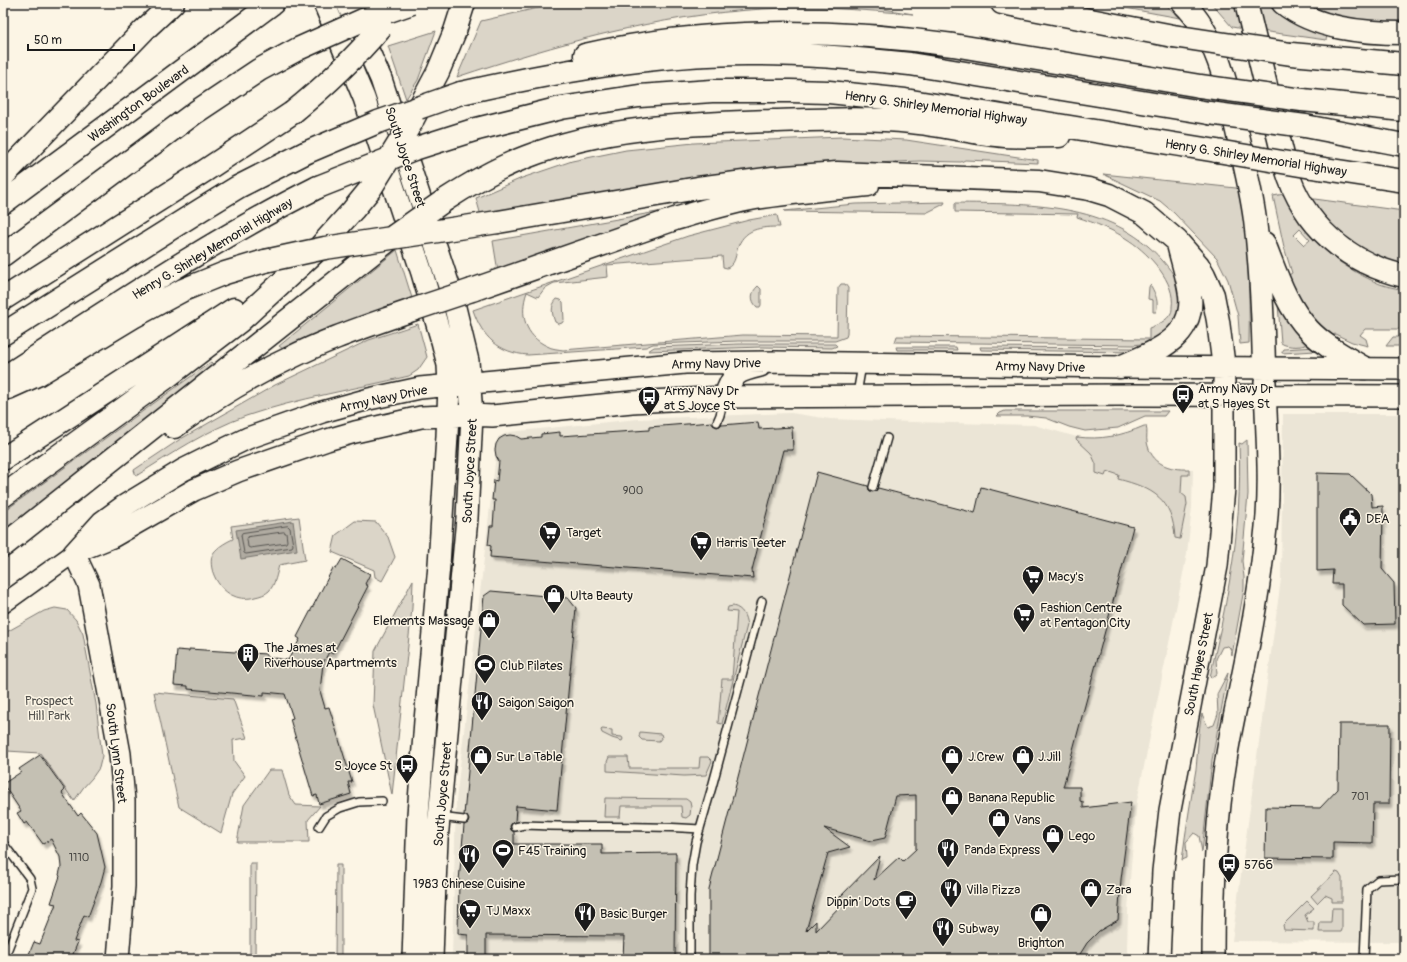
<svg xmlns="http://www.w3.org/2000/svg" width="1407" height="962" viewBox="0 0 1407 962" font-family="Pangolin,sans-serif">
<defs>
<filter id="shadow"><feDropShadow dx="2.5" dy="4.5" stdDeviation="1" flood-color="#0004"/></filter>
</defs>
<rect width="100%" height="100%" fill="#fcf5e5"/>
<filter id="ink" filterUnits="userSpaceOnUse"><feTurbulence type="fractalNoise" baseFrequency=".025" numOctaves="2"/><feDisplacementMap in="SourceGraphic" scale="8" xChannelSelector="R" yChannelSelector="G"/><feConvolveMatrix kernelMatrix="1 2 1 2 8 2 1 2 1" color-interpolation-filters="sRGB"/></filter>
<g filter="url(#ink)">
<path fill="#ebe5d6" d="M791,413L830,419L912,422L1034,425L1077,437L1090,439L1115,437L1146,426L1147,431V441L1150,452L1159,463L1168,468L1177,470L1193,469L1192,507L1187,554L1137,801L1131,865L1128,911L1127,950L1131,956V959H452L456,801L498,437L509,432L638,419Z
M1283,414H1404V942L1232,941L1281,579Z"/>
<path fill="#dbd5c8" stroke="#7c7872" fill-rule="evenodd" d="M568,3H849L913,14C863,10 813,6 763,9C658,15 556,44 457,77L481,21L542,7Z
M1098,3H1164L1180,18Z
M1211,3H1236L1243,29L1232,27Z
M1254,3H1268L1270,7L1296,24L1327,35L1326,40L1261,31Z
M1298,3H1404V26L1343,21Z
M436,31L418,80L406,99L388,46Z
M842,137L906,140L1038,160V163L965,160L961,162L920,161L851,164L481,216L476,198L522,178L572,161L626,150L694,143Z
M1103,174L1236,188L1240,191C1248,242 1250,292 1249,343L1240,344L1238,316L1228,280L1217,258L1174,213L1160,201Z
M1284,194C1288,201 1291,209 1295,216C1314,247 1347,270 1380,284C1388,287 1396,288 1404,290V301H1400V329H1365L1360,335L1366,339L1368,346L1352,342L1335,334L1330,337L1308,318L1291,284L1289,275L1292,273L1284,247L1273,196ZM1300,229L1310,240L1304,245L1294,235Z
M1307,198L1404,211V269L1349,244Z
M945,202L944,204L926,213L784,211L855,204Z
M955,203C1026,204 1111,201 1162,260C1169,268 1179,280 1180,291C1181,300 1180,310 1180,319L1157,342L1133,345L895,342L897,336L1149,339V328C1157,325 1167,321 1171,313C1172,311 1172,309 1172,307C1176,282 1149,254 1130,241C1114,230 1095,223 1077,217L1078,214L955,212Z
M674,209L498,272L493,241Z
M777,215L780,227C761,227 743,228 737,250C735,258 735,264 727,268L723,267L722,256L607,265L608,277L554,283L545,288L538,297L527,292C519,314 525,336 547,346C552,349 558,349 563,350L743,335L837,336L838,288L841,284H845L848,288L847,334L846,337L835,341H739L653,344L646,347L528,355C499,353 482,337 473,310L688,236L749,220Z
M397,250L412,298L334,327L283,349L279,346Z
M1150,285L1151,286C1156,295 1159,302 1156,312H1153V300L1148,299L1149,287Z
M758,286L761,289V305L760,307H757C750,300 751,292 758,286Z
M557,299L561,300L563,302L564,320L562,323L559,324L555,322C552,314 550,306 557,299Z
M1278,304L1311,343C1304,347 1288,348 1281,343Z
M418,324L427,357L418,370L409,376C355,389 299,398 246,416C207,430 171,454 136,476L134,470L179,440L275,385L369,340Z
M1393,337H1404V346H1386Z
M739,344H835L837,346L832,348L761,347L648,351L654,347Z
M896,347H956L957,350H897Z
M980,347L1133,348H1142L1134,352L981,350Z
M1316,347V351L1282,353V352L1284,349Z
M211,362L215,366L3,533V512Z
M1005,411H1168L1164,416H1145L1118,428L1085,431L1069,427L1046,418L1027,416H997L1000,413Z
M1144,426H1146C1148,432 1146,437 1147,442C1151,464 1169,470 1189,469V475H1182L1181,493L1186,497L1187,504L1180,539L1175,538C1173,499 1153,488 1118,479L1119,475L1107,471L1105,476L1096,473V464L1091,453L1076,439L1077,437C1101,440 1121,436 1144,426Z
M1247,440L1248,494L1242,561L1244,577V589L1232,655L1230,648L1228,646L1222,647L1216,659L1217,674L1211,678L1210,677C1217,644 1225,611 1230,578C1238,533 1241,488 1239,443L1242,444Z
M299,517L305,560L279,565C277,573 275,585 269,591C266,594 260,596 255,597C249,599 240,599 234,596C220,591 208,571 212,556C214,549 226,542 233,539L231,526Z
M355,521L376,522L388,537L395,557L382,581L375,577L374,570L332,552L336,535Z
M413,580L412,608L392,795L373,705L375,651Z
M733,606C743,609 745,615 747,625L722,724L718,723L722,679H732L737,612L727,611L728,607Z
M55,608L67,610L76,620L83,634L96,704L102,756L99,768L92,778L83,788L74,801L40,753L7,751L3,754V634L44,611Z
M1228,673L1212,760L1202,852L1199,836L1194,833L1186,842L1187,858L1182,860C1186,829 1191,799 1196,769C1198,750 1198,732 1202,714L1208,727L1214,725L1218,714L1217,694Z
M154,692L233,699L247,738L233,740L234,761L245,776L232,794L221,833L179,807Z
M602,729L612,730V736L622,737L623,739L622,741L612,738L602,733L601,730Z
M640,732L661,734L662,737L659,741L642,740L639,737Z
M609,757H628L629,768H699L700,757H708L712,761L706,775L684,776L607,771V762Z
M269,770H282L289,795L296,805L320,806L308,820L309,842H237L244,805Z
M605,798L686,799L690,802L691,807L690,815L686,818L682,817L681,806H621L620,817H604Z
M250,863H256L255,959H250Z
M336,865H341V959H335Z
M1336,872L1339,873L1342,878V902H1332V898L1325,895L1317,903L1311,896Z
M1307,901L1314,908L1305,915L1308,922H1314V931L1284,930L1283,925Z
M1332,908H1342V930L1341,932H1319L1320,922H1331Z"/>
<path fill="#b0aba1" stroke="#75726c" d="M293,521L297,550L241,559L236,530Z"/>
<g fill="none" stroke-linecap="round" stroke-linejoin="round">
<path stroke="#575551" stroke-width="1" d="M288,526L290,528L293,545L292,547L246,554L244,553L241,535L242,533Z
M284,532L286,533L287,541L286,543L250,548L248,547L247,539L248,537Z"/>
</g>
<path fill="#c4c0b3" stroke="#1c1c1c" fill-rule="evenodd" filter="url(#shadow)" d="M712,422L713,425L717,427L720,426L722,423V425L758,422L759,429L792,427L793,450H783L752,570L753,578L490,557L491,546L488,545L490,526H493L495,500H492L494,480L497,481L499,461L496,456L495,450L496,444L499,439L504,436L510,435L516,436L521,439L541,437V434L560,432V436L649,430V427Z
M817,472L868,486L869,490L872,492L876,491L878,488L975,513L981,487L1133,527L1063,787H1080V801L1083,802V808L1131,802L1121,879L1118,920L1099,931L1087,943L1077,959H709V889ZM916,795V849L903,861L899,857L874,880L880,856L839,898L844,902L816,931V921L806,931L828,853L850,847L824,828L871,841L885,838L896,796Z
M1317,473L1350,474L1371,494L1372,507L1383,506L1382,569L1394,583L1395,624L1363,625L1342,605V584H1332L1333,570L1317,571Z
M342,559L370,574L365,584L368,586L333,654L329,652L323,663L320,691L325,708L329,707L352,782H348L351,794L319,804L317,795L313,796L290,719L293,718L285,694L264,692V696L188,689V686L174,685L177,650L189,651V649L266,654V657L288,660L300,639L297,637L333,568L336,569Z
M491,591L568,598L576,608L557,810L516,806L515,822L512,823L510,826L511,830L514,832V844H602V854L676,853L675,959H623L624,936L486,935V959H468V935L458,934L459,881L464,825L468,823L469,820L467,816L464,815L484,596Z
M1339,724H1390L1389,804H1373L1372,843L1333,842V859L1265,858L1266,807L1320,808L1338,789Z
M40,755L65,790L62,793L78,816L81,813L97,833L105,867L101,882L88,917L84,915L74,941L78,942L71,959H27L34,942L40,944L56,904L51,903L60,876L59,875L61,867L60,857L51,839L43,844L27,822L24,824L17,813L21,811L3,784L21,772L19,769Z"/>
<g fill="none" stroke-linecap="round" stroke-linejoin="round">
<g stroke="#1c1c1c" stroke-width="10">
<path id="service" d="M857,394L862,365
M717,422L720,415L724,399
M873,487L887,438
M440,817L464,820
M319,827L326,816L340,808L359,802L382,801
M515,827L524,825C583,828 642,825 700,829
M3,843L30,879L32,888L4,959
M690,959V896L692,865L696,842L712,787L762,601
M1364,959L1367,889L1378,880L1401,879L1404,882"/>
</g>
<g stroke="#1c1c1c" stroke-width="21">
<path id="tertiary" d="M3,604L74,553"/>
</g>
<g stroke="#1c1c1c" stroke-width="24">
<path id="secondary" d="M324,3L364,98L422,273L442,341L448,365L449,386L447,436L439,565L425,721L418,815L413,959
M347,3L381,79L452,295L468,361L472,415L467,518L437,840L433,929L432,959
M725,397C731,374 738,371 760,366
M80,550L112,537L194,490L238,471L327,440L355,432L421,417L472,415L492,416L632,402L725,397L1134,395L1404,396
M74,553L102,522L124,506L183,470L225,449L248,438L322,412L369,399L420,388L685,363L776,362L1120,367L1404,369
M74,553L89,585L120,754L124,801V886L118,959
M1159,959L1163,871L1170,810L1217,566L1224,488V381
M1213,959C1213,893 1215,825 1226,760C1230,734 1236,708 1241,683C1252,631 1261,579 1266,527C1271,479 1266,430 1265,382"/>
</g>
<g stroke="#1c1c1c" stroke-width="25">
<path id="motorway" d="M1002,3L1173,36
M1183,3C1216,35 1227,84 1236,127C1243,158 1251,189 1255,220C1261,269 1263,319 1264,368
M1246,3L1286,168C1303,225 1347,263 1404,276
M1283,3C1316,29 1363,33 1404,33
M1291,54L1404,64
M585,55C706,27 830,28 953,45L1200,86
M461,93C555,72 651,54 748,54C802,53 856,58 910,64L1209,113
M1302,100L1404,110
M413,119L438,72L455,31L464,3
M1305,126L1404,145
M477,129L561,108L639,96L712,91H790L829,92L905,100L1217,151
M1312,167L1404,181
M3,176L144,30L173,3
M445,200C471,183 497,168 526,157C604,126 690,124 772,121C819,120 865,117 911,122C943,125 975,134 1005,136C1023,137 1041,136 1059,136
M3,203L273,3
M498,222L698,188L773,178L837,173L1039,181L1089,189L1109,195L1144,213L1177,241L1198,265L1204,275L1213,295L1218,321L1224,368
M1264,243C1276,273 1286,306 1309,330C1324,346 1346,357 1364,368
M3,255L196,112L259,70L298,49
M472,290L675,219C702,211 728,203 756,198C793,192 831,189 868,185
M3,299L206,170L292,113
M3,334L202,209L238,187L305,153
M1120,367C1152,353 1195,339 1190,295C1188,278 1182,261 1178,244
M3,378C106,312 208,242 318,187
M8,388L37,375L133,317L183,290L225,273L265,261
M174,427C210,401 249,377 290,358C329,338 371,325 412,310
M3,459L234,309
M3,496L167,377L240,321L316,251L353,210L371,188
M3,546L394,236"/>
</g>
<use href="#service" stroke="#fcf5e5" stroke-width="7"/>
<use href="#tertiary" stroke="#fcf5e5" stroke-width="18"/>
<use href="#secondary" stroke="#fcf5e5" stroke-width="21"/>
<use href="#motorway" stroke="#fcf5e5" stroke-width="22"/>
<g stroke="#1c1c1c" stroke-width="25" stroke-linecap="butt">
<path id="motorway-bridge" d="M1173,36L1291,54
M298,49L363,20L412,3
M1200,86L1302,100
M292,113C324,87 354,59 381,27
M1209,113L1305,126
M1217,151L1312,167
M305,153L378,122L461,93
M318,187L414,149L477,129
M371,188L412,122
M394,236L445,200
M265,261L325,248L498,222
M412,310L472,290"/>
</g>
<use href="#motorway-bridge" stroke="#fcf5e5" stroke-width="22"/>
</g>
</g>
<defs>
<g id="bus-pin" transform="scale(1.15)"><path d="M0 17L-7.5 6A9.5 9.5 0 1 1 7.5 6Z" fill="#1c1c1c" stroke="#fcf5e5"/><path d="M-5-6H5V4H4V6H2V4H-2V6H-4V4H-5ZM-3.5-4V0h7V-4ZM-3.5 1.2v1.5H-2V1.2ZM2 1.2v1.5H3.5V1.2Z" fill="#fff"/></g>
<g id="civic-pin" transform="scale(1.15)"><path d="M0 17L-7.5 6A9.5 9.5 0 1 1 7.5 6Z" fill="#1c1c1c" stroke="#fcf5e5"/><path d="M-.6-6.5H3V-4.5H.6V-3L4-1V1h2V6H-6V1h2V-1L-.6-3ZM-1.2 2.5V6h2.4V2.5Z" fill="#fff"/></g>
<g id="supermarket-pin" transform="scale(1.15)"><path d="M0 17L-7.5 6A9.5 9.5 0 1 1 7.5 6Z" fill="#1c1c1c" stroke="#fcf5e5"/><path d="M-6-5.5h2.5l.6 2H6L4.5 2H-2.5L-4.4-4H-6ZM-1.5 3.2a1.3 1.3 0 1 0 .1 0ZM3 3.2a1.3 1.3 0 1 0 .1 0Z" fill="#fff"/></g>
<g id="shop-pin" transform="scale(1.15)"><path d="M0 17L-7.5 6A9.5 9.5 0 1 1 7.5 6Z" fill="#1c1c1c" stroke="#fcf5e5"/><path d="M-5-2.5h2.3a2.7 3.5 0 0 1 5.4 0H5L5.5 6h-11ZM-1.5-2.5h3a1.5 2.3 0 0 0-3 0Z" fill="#fff"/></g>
<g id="building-pin" transform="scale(1.15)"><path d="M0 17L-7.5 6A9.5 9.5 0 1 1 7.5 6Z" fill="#1c1c1c" stroke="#fcf5e5"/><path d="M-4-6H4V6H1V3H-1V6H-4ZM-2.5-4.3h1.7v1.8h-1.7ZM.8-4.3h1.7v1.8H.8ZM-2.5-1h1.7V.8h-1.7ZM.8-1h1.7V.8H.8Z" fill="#fff"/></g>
<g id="stadium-pin" transform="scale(1.15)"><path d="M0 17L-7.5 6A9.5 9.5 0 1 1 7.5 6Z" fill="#1c1c1c" stroke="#fcf5e5"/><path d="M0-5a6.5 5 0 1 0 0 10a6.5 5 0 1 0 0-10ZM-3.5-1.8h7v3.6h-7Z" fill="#fff"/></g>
<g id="restaurant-pin" transform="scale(1.15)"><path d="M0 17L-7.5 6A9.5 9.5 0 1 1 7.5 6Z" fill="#1c1c1c" stroke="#fcf5e5"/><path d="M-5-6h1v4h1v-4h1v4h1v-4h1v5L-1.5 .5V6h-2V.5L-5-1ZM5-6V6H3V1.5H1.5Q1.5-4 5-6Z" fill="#fff"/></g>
<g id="cafe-pin" transform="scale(1.15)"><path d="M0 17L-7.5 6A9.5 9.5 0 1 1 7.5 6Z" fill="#1c1c1c" stroke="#fcf5e5"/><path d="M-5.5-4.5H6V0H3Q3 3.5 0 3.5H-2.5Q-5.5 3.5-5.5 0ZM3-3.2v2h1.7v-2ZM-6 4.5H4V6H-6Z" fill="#fff"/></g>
</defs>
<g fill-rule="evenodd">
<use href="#bus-pin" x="1183" y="395"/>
<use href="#bus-pin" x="649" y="397"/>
<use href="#civic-pin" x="1350" y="518"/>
<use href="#supermarket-pin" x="550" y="532"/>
<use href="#supermarket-pin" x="701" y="542"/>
<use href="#supermarket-pin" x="1033" y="576"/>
<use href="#shop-pin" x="554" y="595"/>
<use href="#supermarket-pin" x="1024" y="614"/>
<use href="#shop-pin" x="489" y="620"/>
<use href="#building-pin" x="248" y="654"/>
<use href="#stadium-pin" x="485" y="665"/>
<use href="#restaurant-pin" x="482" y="702"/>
<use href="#shop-pin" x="481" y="756"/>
<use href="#shop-pin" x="952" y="756"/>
<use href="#shop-pin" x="1023" y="756"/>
<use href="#bus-pin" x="407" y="765"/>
<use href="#shop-pin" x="952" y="797"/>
<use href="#shop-pin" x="999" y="819"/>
<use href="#shop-pin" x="1053" y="835"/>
<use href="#restaurant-pin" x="948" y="849"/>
<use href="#stadium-pin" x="503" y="850"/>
<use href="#restaurant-pin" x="469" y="855"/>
<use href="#bus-pin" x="1229" y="864"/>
<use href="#restaurant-pin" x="951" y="889"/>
<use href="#shop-pin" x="1091" y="889"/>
<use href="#cafe-pin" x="906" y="901"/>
<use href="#supermarket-pin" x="470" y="910"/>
<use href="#restaurant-pin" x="585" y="913"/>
<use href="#shop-pin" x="1041" y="914"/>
<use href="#restaurant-pin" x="943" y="928"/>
</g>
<g text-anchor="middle" stroke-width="3" stroke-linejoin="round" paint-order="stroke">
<g font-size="11" fill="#464542">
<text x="633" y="494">900</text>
<text x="1360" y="800">701</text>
<text x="79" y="861">1110</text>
</g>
<g font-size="13" fill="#1c1c1c" stroke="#fcf5e5">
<text transform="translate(138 103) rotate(-36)" y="5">Washington Boulevard</text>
<text transform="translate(936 107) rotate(8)" y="5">Henry G. Shirley Memorial Highway</text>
<text transform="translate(406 157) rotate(72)" y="5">South Joyce Street</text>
<text transform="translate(1256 157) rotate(9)" y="5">Henry G. Shirley Memorial Highway</text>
<text transform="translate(212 248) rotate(-31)" y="5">Henry G. Shirley Memorial Highway</text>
<text transform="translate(716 363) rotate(-1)" y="5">Army Navy Drive</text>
<text transform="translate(1040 366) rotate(1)" y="5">Army Navy Drive</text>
<text transform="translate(383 398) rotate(-12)" y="5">Army Navy Drive</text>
<text transform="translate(469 471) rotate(-87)" y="5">South Joyce Street</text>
<text transform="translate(1198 664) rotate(-79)" y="5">South Hayes Street</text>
<text transform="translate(117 753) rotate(83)" y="5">South Lynn Street</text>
<text transform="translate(442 794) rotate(-85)" y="5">South Joyce Street</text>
</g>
<g font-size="13" fill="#1c1c1c" stroke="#fcf5e5" text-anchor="start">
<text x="1198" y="393">Army Navy Dr<tspan x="1198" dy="15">at S Hayes St</tspan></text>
<text x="664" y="395">Army Navy Dr<tspan x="664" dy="15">at S Joyce St</tspan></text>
<text x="1366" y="523">DEA</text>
<text x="566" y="537">Target</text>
<text x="716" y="547">Harris Teeter</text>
<text x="1048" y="581">Macy's</text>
<text x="570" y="600">Ulta Beauty</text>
<text x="1040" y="612">Fashion Centre<tspan x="1040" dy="15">at Pentagon City</tspan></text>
<text x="474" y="625" text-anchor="end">Elements Massage</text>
<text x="264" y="652">The James at<tspan x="264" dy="15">Riverhouse Apartmemts</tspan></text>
<text x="500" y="670">Club Pilates</text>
<text x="498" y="707">Saigon Saigon</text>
<text x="496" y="761">Sur La Table</text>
<text x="968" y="761">J.Crew</text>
<text x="1038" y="761">J.Jill</text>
<text x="392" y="770" text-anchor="end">S Joyce St</text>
<text x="968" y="802">Banana Republic</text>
<text x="1014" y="824">Vans</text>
<text x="1068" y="840">Lego</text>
<text x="964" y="854">Panda Express</text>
<text x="518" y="855">F45 Training</text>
<text x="1244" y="869">5766</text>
<text x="469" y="888" text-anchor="middle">1983 Chinese Cuisine</text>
<text x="966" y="894">Villa Pizza</text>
<text x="1106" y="894">Zara</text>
<text x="890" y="906" text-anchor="end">Dippin' Dots</text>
<text x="486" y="915">TJ Maxx</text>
<text x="600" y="918">Basic Burger</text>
<text x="958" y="933">Subway</text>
<text x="1041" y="947" text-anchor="middle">Brighton</text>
</g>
<g font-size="13" fill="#555450" stroke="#fcf5e5">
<text x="49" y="705">Prospect<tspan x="49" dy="15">Hill Park</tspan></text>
</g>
</g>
<rect width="1407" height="962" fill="none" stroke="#fcf5e5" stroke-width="16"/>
<rect x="8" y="8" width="1391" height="946" fill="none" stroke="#1c1c1c" stroke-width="1.5" filter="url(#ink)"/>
<path d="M28 44v6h106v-6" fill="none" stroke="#1c1c1c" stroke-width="2"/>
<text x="34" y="44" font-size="12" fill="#1c1c1c" stroke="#fcf5e5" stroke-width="3" paint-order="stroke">50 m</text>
</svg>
